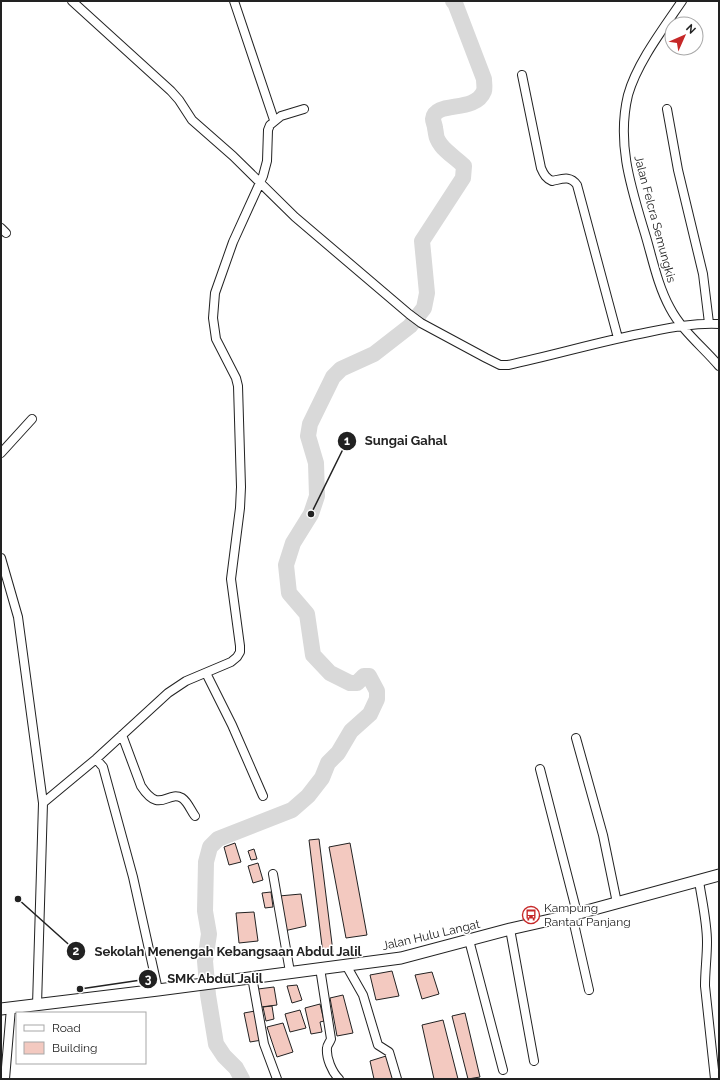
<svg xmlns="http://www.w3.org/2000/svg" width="720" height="1080" viewBox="0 0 720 1080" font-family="Raleway,sans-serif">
<rect width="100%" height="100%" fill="#fff"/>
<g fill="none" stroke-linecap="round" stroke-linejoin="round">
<path stroke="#d9d9d9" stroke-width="16" d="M242,1079L236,1068L224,1056L216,1044L208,995L205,961L209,934L205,911L206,862L210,847L218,839L292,810L308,796L322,778L328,763L338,753L351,731L370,714L377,699V691L369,676H364L357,683H350L330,673L313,655L307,614L289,593L286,565L293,543L311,514L317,496L316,463L308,436L310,424L333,377L341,369L374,354L410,326L424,308L427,293L422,241L463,178L464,166C457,159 446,152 441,145C435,137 437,137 435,128C435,125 433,122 433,119C435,100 475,114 484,91C485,88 484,83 484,79L455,3L453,1"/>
</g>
<path fill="#f3c9c0" stroke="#222" d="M319,839L333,952L323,954L309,840Z
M235,843L241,862L229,865L224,847Z
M350,843L367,935L346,938L329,847Z
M254,849L257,859L251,860L248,851Z
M258,863L263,880L253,883L248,866Z
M271,892L273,907L265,908L262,893Z
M301,894L306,926L284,931L279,896Z
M254,912L258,941L239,943L236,913Z
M392,971L399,996L376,1000L370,975Z
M432,972L439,994L422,999L415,975Z
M297,985L302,1000L292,1003L287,986Z
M274,987L277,1005L261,1007L258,989Z
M343,995L353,1033L337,1036L330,998Z
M320,1004L324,1021L320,1022L322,1032L311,1034L305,1008Z
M272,1006L274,1019L266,1021L263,1007Z
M300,1010L306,1028L290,1032L285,1014Z
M255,1011L262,1040L250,1042L244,1013Z
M465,1013L480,1077L468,1079L452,1016Z
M443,1020L458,1079H434L422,1025Z
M283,1023L293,1052L277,1057L267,1027Z
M386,1056L394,1079H374L370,1061Z"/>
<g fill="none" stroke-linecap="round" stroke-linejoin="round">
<g stroke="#222" stroke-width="10">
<path id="street" d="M72,1L171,91L179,100L192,120L233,156L295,217L409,314L421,323L486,358L500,365H508C555,355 601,341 649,332C673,327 694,323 719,324
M234,1L274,120
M682,1C663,29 637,63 628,95C616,145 632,190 646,237C653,261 658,286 670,308C682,331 703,347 719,366
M522,75L541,168C544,175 546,178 552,181C562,179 570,175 577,185L618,338
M667,109L678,170L703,274L709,323
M1,228L6,233
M1,453L32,419
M1,558L18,617L43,803
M206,673L232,725L263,796
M122,735L141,786C160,815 167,790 182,798C188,802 191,811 195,816
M576,738L603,835L617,903
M96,759L103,767L133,877L158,990
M540,769L577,913
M273,874L290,972
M699,881C702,901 707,922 707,942C707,957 705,971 705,986L715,1079
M572,915L589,990
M510,929L534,1061
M469,940L503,1070
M346,965L363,995L378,1045L389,1052L397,1079
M320,968L331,1039C330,1042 327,1045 327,1048C326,1058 332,1072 339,1079
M252,977L264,1044L277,1079
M37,1005L43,803L96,759L168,693L186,681L231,662L237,657L240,652V646L231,579L240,508L241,487L238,386L236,378L216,339L213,318L215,293L233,242L263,176L267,161L268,130L270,125L281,116L304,109
M5,1079L11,1008"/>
</g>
<g stroke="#222" stroke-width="13">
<path id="secondary" d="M1,1009L158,990L401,958L510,929L572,915L719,875"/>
</g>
<use href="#street" stroke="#fff" stroke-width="8"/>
<use href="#secondary" stroke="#fff" stroke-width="11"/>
</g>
<defs>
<g id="bus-ring" transform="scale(0.9)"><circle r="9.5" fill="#fff" stroke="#c62828" stroke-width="1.5"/><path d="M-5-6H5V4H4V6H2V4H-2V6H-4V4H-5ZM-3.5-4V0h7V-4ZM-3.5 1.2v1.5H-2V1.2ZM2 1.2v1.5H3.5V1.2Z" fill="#c62828"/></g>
</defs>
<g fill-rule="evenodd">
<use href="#bus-ring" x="531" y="915"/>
</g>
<g text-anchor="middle" stroke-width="3" stroke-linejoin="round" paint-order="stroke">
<g font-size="12" fill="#222" stroke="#fff">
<text transform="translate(655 219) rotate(75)" y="4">Jalan Felcra Semungkis</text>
<text transform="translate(431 935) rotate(-13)" y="4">Jalan Hulu Langat</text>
</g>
<g font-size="12" fill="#222" stroke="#fff" text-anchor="start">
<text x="544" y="912">Kampung<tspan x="544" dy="14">Rantau Panjang</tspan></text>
</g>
</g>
<path fill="none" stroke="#222" stroke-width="1.5" d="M311 514L347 441M18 899L76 951M80 989L148 979"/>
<g fill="#222" stroke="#fff" stroke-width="1.5">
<circle cx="311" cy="514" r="4"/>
<circle cx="18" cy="899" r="4"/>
<circle cx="80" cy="989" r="4"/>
<circle cx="347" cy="441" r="10"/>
<circle cx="76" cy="951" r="10"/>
<circle cx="148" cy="979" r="10"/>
</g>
<g font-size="12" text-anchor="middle" font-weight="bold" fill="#fff">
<text x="347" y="445">1</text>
<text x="76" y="955">2</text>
<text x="148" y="983">3</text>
</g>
<g font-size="13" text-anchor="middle" font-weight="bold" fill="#222" stroke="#fff" stroke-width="3" stroke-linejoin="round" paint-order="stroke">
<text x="406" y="445">Sungai Gahal</text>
<text x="228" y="956">Sekolah Menengah Kebangsaan Abdul Jalil</text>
<text x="215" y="983">SMK Abdul Jalil</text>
</g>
<rect width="720" height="1080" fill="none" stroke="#222222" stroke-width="4"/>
<rect x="16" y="1012" width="130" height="52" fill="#ffffff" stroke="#a7a7a7"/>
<rect x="24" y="1025" width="20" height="6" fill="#ffffff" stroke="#a7a7a7"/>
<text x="52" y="1032" font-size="12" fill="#222222">Road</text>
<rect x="24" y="1042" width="20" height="12" fill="#f3c9c0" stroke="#a7a7a7"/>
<text x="52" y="1052" font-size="12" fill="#222222">Building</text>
<g transform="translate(684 36) rotate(45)"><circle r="19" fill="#ffffff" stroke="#a7a7a7"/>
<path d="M0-3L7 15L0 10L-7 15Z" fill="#c62828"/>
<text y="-6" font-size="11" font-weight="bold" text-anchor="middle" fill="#222222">N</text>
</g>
</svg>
